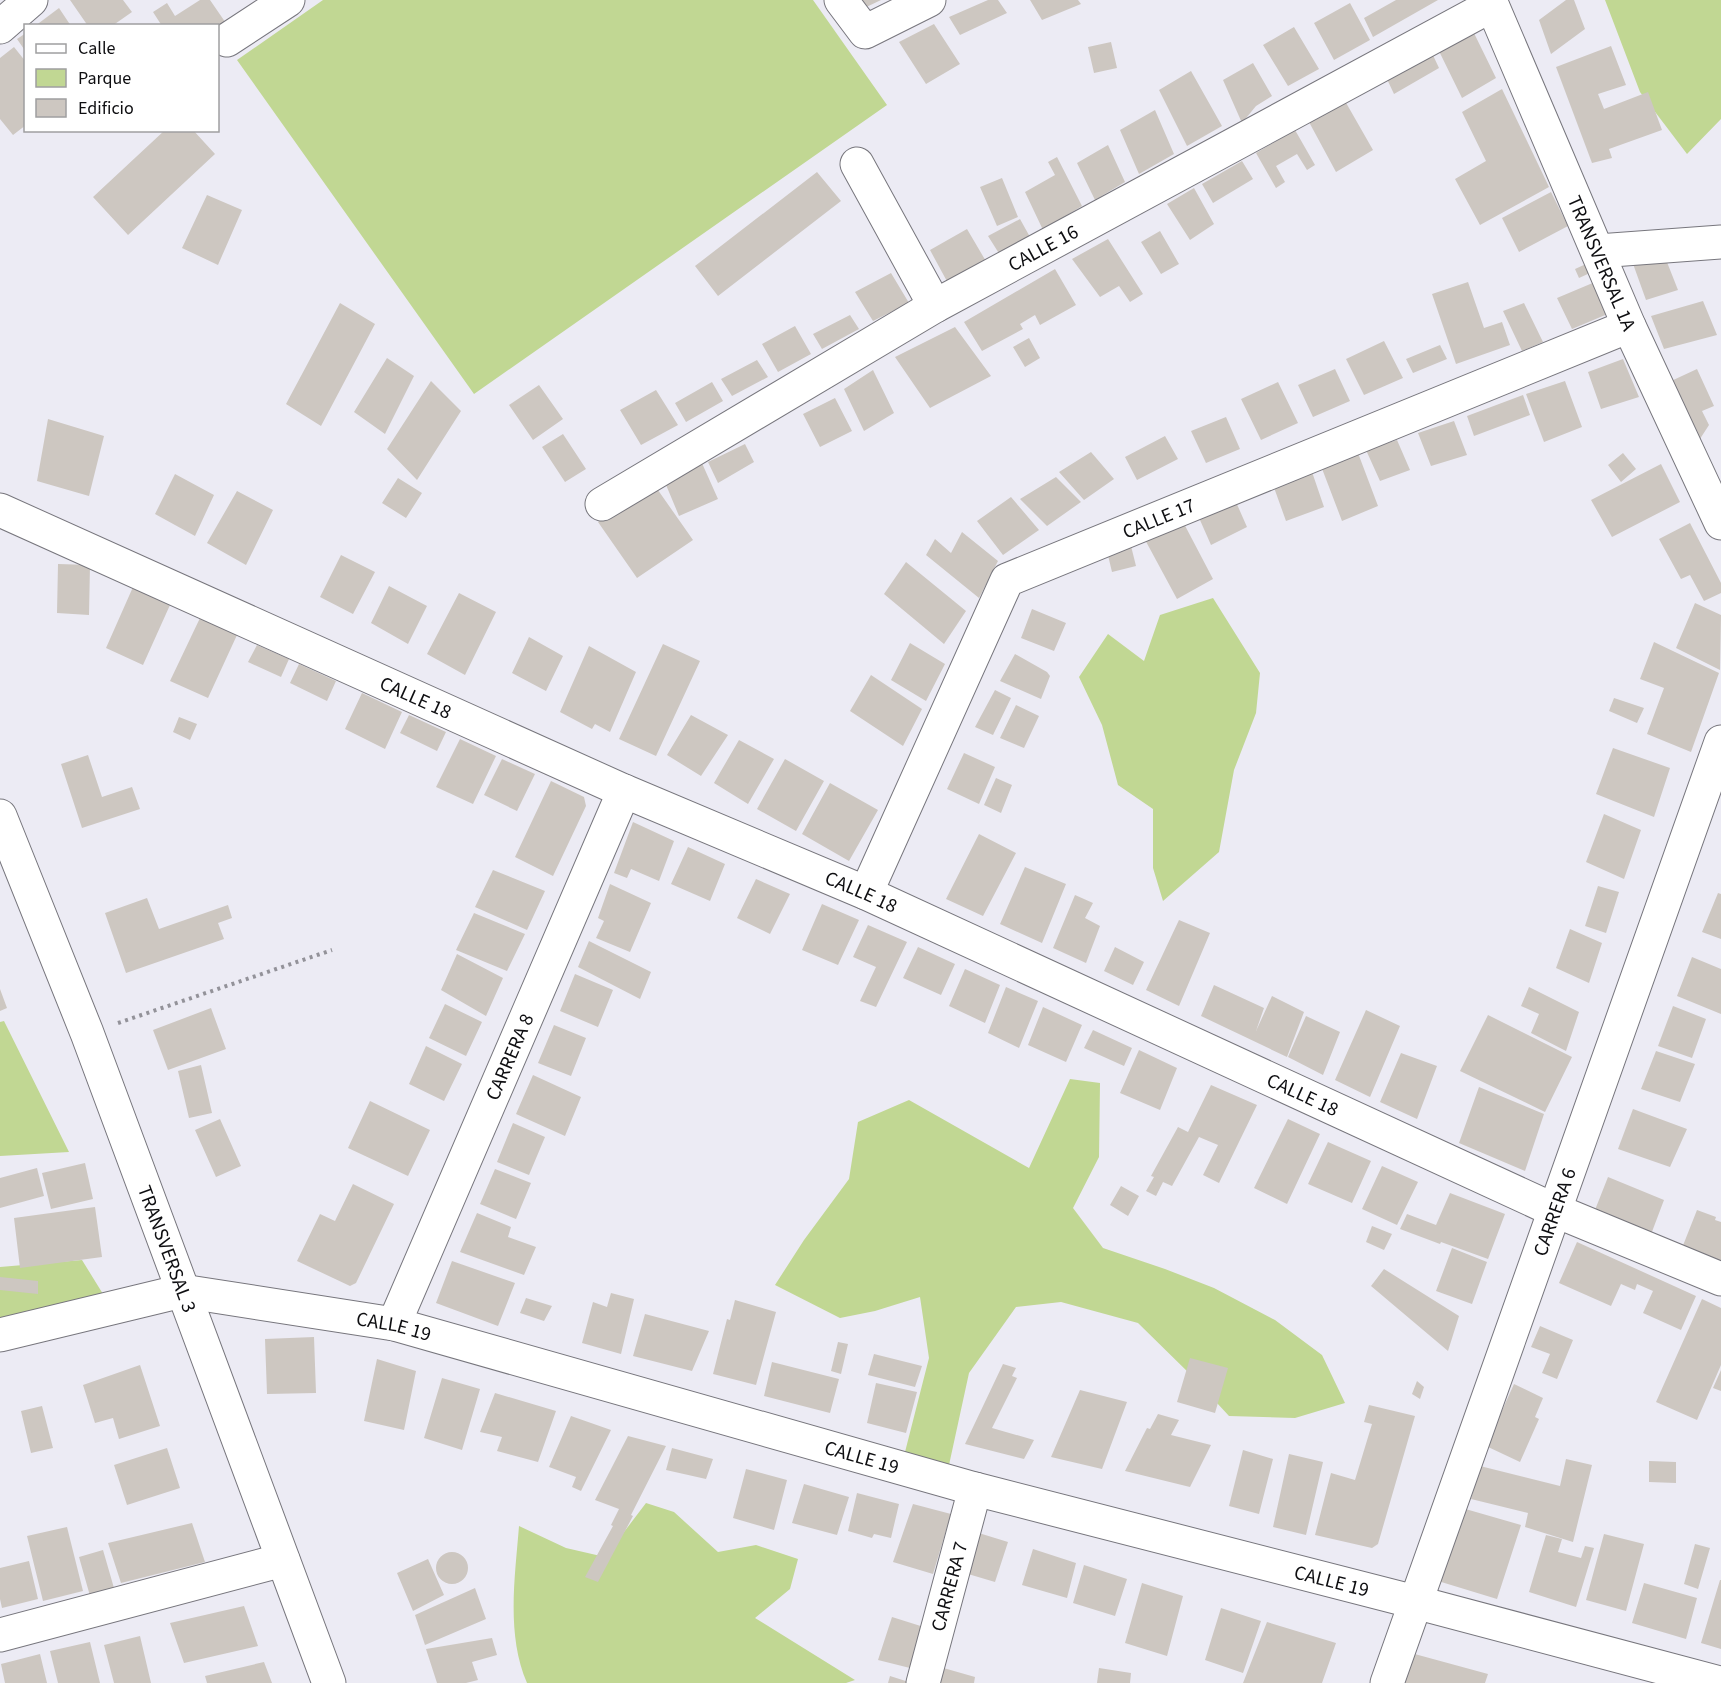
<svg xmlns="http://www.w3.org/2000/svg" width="1721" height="1683" viewBox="0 0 1721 1683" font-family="'Source Sans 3',sans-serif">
<rect width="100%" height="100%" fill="#ecebf4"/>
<path fill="#c1d793" d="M323,0H813L887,105L474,394L237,60Z
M1605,0H1721V119L1687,154L1640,92Z
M1213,598L1260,673L1256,713L1234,770L1219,852L1163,901L1153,868V809L1118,785L1102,725L1079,677L1108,634L1144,661L1160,615Z
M4,1021L69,1152L0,1156V1022Z
M1070,1079L1100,1083L1099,1157L1073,1208L1103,1248L1165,1269L1214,1288L1275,1320L1322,1355L1345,1403L1295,1418L1229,1416L1193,1377L1138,1323L1061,1302L1016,1307L969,1373L949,1465L905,1452L929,1358L920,1297L875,1311L840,1318L775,1285L804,1240L849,1179L858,1122L909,1100L1029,1168Z
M82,1260L103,1294L0,1318V1267Z
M646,1503L674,1512L718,1552L756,1545L798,1559L790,1589L755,1618L855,1680L846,1683H527C506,1634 515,1578 519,1526L566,1548L605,1557Z"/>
<path fill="#cdc7c1" d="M70,0H123L132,12L112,26H88Z
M200,0H210L230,29L218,37V26H162L153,12L167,3L175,16Z
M853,0H881L858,11Z
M988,0H998L1007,13L960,35L949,17Z
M1030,0H1078L1081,4L1042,20Z
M1396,0H1438L1373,37L1364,18Z
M1566,0H1574L1585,29L1551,54L1539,20Z
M1350,3L1370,40L1334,60L1314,23Z
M59,8L71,26H35Z
M934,24L960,64L926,84L899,42Z
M1294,27L1319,69L1288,86L1263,45Z
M1471,27L1496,78L1462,98L1437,47Z
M26,33V52L17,39Z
M1111,42L1117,68L1094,73L1088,47Z
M1611,46L1626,85L1598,94L1604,109L1648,92L1662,130L1609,149L1612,158L1592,163L1556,67Z
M14,47L26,62V125L13,135L0,119V58Z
M1431,51L1439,68L1394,94L1386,77Z
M1253,63L1272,96L1256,106L1242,123L1223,80Z
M1191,71L1222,126L1187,146L1159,90Z
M1502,89L1549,187L1480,225L1455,179L1486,161L1462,112Z
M1345,101L1373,150L1336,172L1309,122Z
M1155,110L1174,154L1139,174L1120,130Z
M165,130H193L215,154L128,235L93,197Z
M1295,130L1315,165L1307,170L1297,154L1276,166L1285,182L1276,188L1256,153Z
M1108,145L1125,182L1095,200L1077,163Z
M1057,157L1082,206L1043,230L1025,192L1055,175L1048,162Z
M1242,161L1253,179L1213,203L1202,184Z
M817,172L841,201L718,296L695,266Z
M1002,178L1018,217L997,226L980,187Z
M1194,188L1214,224L1190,240L1167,204Z
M1551,192L1568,226L1519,252L1502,218Z
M207,195L242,210L218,265L182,248Z
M1020,219L1030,237L1000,255L988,236Z
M967,229L987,263L949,285L930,250Z
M1160,231L1179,264L1161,274L1141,242Z
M1108,239L1143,294L1130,302L1119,286L1100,297L1072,259Z
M1663,252L1678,290L1646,300L1632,261Z
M1586,264L1590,273L1579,278L1575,269Z
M1055,269L1076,305L1040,325L1035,315L1020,324L1023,329L982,351L964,322Z
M891,273L909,303L873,321L855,292Z
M1468,282L1484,328L1502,322L1510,345L1456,364L1432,294Z
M1595,282L1610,313L1572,329L1557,298Z
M1703,301L1717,335L1664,349L1651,316Z
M340,303L375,324L321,426L286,404Z
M1524,303L1543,342L1522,351L1503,311Z
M850,315L859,329L822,349L813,334Z
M795,326L811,354L778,372L762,344Z
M955,327L991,376L930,408L895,357Z
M1029,338L1040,358L1025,367L1013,347Z
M1384,341L1403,378L1364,395L1346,359Z
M1440,345L1447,359L1413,373L1406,359Z
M387,358L414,376L385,434L354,412Z
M1623,359L1639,397L1601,409L1588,372Z
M757,360L768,377L732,396L721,379Z
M1335,369L1350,401L1313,417L1298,385Z
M1697,369L1714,406L1702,411L1709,425L1698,442L1669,382Z
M873,370L894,413L864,431L844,389Z
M431,381L461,411L417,480L387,449Z
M1565,381L1582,427L1544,442L1526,394Z
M712,382L723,401L686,422L675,403Z
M1278,382L1298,423L1261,440L1241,399Z
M539,385L563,419L533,440L509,405Z
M656,390L678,425L641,445L620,410Z
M1523,395L1530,415L1474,436L1467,416Z
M835,398L852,431L820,447L803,414Z
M1226,417L1240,449L1206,463L1191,431Z
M48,419L104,436L89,496L37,481Z
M1454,421L1467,455L1431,466L1418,433Z
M563,434L586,469L565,482L542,447Z
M1165,436L1178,459L1137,480L1125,457Z
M1397,440L1410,470L1380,481L1366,450Z
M745,444L754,462L718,483L708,462Z
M1091,452L1114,479L1084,500L1059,472Z
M1358,453L1378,506L1342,521L1321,466Z
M1623,453L1636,469L1621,482L1608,465Z
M701,461L718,499L679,516L664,480Z
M1661,464L1680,502L1612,537L1591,500Z
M1311,469L1324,507L1286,521L1272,482Z
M175,474L214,495L195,536L155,514Z
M1056,477L1081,502L1047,526L1020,499Z
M398,478L422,493L406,518L382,503Z
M653,483L693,540L637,578L598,522Z
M237,491L273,510L246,565L207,543Z
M1232,493L1247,527L1211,545L1196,511Z
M1011,497L1039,530L1003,555L977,521Z
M1181,518L1213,579L1177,599L1143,536Z
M1690,523L1721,583V593L1704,601L1690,575L1681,579L1659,539Z
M962,532L998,561L979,598L926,555L935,539L951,553Z
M1130,542L1136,566L1112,572L1106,547Z
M341,555L375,572L353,614L320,597Z
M906,562L966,611L944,644L884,594Z
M58,564L90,565L89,615L57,613Z
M389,586L427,606L408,644L371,623Z
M133,587L170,605L143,665L106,648Z
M459,593L496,612L465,675L427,654Z
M1695,603L1721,615L1720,670L1676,648Z
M1032,609L1066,623L1054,651L1021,638Z
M200,618L237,635L208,698L170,681Z
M529,637L563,656L546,691L512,673Z
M1654,642L1719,673L1691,752L1647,734L1664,688L1640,679Z
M910,643L945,664L926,701L891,680Z
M663,644L700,661L656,756L619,739Z
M257,645L289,659L281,677L248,662Z
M589,646L636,672L610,732L595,724L592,729L560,712Z
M1015,654L1047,672L1050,676L1041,699L1000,681Z
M299,664L336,681L327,701L290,683Z
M871,675L922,709L903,746L850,711Z
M995,690L1011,698L993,735L975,727Z
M362,693L402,712L385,749L345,729Z
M1614,698L1644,708L1637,723L1609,711Z
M1016,705L1039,716L1024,748L1000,738Z
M409,715L446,732L437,751L400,733Z
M691,715L728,735L701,776L667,755Z
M179,717L197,724L190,740L173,732Z
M460,739L496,756L473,804L436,787Z
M739,740L774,759L748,804L714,783Z
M1613,748L1670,768L1654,817L1596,794Z
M964,753L995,767L979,804L947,789Z
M88,755L102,797L132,787L140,809L82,828L61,764Z
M502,759L535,774L517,811L484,795Z
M785,759L824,781L796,831L757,809Z
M996,778L1012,785L1001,813L984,805Z
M551,781L584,797L586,806L553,876L515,857Z
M830,783L878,810L849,861L802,834Z
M1604,814L1641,830L1624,879L1586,862Z
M633,822L674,841L659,881L631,869L627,878L614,873Z
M979,834L1016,853L983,916L946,899Z
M688,847L725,864L710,901L671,884Z
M1025,867L1066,884L1042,943L1000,924Z
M493,870L545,891L527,930L475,907Z
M756,879L790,894L770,934L737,918Z
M610,884L651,903L630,952L596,938L604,921L598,918Z
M1598,886L1619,892L1606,933L1585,926Z
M1718,893L1721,894V939L1702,932Z
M1075,895L1093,903L1085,918L1100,926L1086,963L1053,948Z
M147,898L159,929L228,905L232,918L218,923L224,939L126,973L105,913Z
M822,904L859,920L838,965L802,950Z
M474,913L525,934L507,971L456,950Z
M1179,920L1210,933L1179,1006L1146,990Z
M868,925L907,942L876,1007L860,1001L876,967L853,957Z
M1570,929L1602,943L1589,983L1556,968Z
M589,941L651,972L640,999L578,967Z
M918,947L955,964L941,995L903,978Z
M1115,947L1144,962L1133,985L1104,971Z
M457,954L503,978L486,1016L441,990Z
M1692,957L1721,969V1014L1677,996Z
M965,969L1000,985L985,1023L949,1006Z
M575,974L613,990L598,1027L560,1011Z
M1214,985L1264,1008L1256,1031L1272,996L1304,1012L1287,1057L1201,1016Z
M1006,987L1038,1001L1019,1048L988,1033Z
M1529,987L1579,1012L1566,1051L1531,1033L1539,1014L1521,1006Z
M0,989L7,1008L0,1011Z
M445,1004L482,1022L466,1056L429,1038Z
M1673,1006L1706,1019L1692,1058L1658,1046Z
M1043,1007L1082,1025L1066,1062L1028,1045Z
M211,1008L226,1049L168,1070L153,1030Z
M1366,1010L1400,1026L1370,1097L1335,1080Z
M1488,1015L1572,1057L1545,1112L1460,1071Z
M1306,1016L1340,1032L1323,1075L1288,1057Z
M554,1025L586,1038L571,1076L538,1063Z
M1093,1030L1132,1048L1124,1066L1084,1048Z
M426,1046L462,1064L444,1101L409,1084Z
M1139,1050L1177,1068L1160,1110L1120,1093Z
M1656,1051L1695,1064L1680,1102L1641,1089Z
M1401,1053L1437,1066L1417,1119L1380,1102Z
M201,1065L212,1113L189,1118L178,1071Z
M533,1075L581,1097L565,1136L516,1114Z
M1211,1085L1257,1105L1219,1183L1203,1175L1218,1145L1199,1137L1172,1186L1163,1182L1156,1196L1146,1191L1154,1177L1151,1176L1178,1127L1188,1132Z
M1479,1087L1544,1114L1525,1171L1459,1143Z
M370,1101L430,1130L408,1176L348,1148Z
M1633,1109L1687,1129L1670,1167L1618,1149Z
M220,1119L241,1166L216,1177L195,1130Z
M1288,1119L1320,1134L1287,1204L1254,1188Z
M513,1123L545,1137L529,1175L497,1162Z
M1328,1142L1371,1161L1352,1203L1308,1184Z
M85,1163L93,1199L51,1209L42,1173Z
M1382,1166L1418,1182L1397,1225L1362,1209Z
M37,1168L44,1196L0,1208V1178Z
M495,1169L531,1183L516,1219L480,1204Z
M1608,1177L1664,1200L1650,1237L1593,1215Z
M353,1184L394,1204L356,1283L350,1286L297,1261L320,1214L335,1221Z
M1121,1186L1139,1196L1128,1216L1110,1205Z
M1450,1193L1505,1214L1488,1259L1441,1242L1440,1244L1400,1229L1407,1214L1436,1225Z
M95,1207L102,1257L20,1268L14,1218Z
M1697,1210L1716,1217L1715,1220L1721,1222V1264L1682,1248Z
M477,1213L511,1227L508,1237L536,1247L524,1275L460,1252Z
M1372,1226L1392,1234L1384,1250L1366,1242Z
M1577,1242L1696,1296L1681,1330L1643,1313L1653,1291L1637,1284L1635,1290L1621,1284L1611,1306L1559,1283Z
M1452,1248L1487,1262L1472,1304L1436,1291Z
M452,1261L515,1283L498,1326L436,1303Z
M1384,1269L1459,1316L1448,1351L1371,1286Z
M0,1277L38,1281V1294L0,1290Z
M611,1293L634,1299L621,1354L582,1343L593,1302L607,1307Z
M526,1298L552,1306L544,1321L520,1313Z
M1702,1299L1721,1308V1365L1697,1420L1656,1402Z
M735,1300L776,1312L756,1385L713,1374L727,1319L730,1320Z
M645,1314L709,1331L692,1371L633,1356Z
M1540,1326L1573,1340L1557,1379L1542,1373L1550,1354L1531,1347Z
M314,1337L316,1393L267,1394L265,1339Z
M838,1342L848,1344L841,1374L831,1371Z
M874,1354L922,1366L915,1387L868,1375Z
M1190,1358L1228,1368L1215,1413L1177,1402Z
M377,1359L416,1371L404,1430L364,1421Z
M772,1362L839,1379L830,1413L764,1396Z
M1003,1364L1016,1368L1012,1376L1017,1378L992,1428L1034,1440L1024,1459L965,1444Z
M140,1365L160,1426L119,1439L113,1418L95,1423L83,1385Z
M1721,1370V1391L1713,1388Z
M442,1378L480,1389L462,1450L424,1438Z
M1417,1381L1424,1387L1420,1399L1412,1394Z
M876,1383L917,1392L906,1433L867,1423Z
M1514,1384L1543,1398L1535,1417L1539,1419L1520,1462L1486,1446Z
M1080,1390L1127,1402L1102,1469L1051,1457Z
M495,1393L556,1411L538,1462L497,1451L502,1437L480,1432Z
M1369,1405L1415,1416L1378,1544L1372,1548L1315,1535L1331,1473L1355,1480L1372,1424L1364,1422Z
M42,1406L53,1448L31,1453L21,1411Z
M1158,1414L1179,1420L1171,1435L1211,1445L1190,1487L1125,1471L1147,1428L1150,1429Z
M571,1416L611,1430L581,1491L572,1487L576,1477L549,1467Z
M628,1436L666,1446L631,1515L633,1516L598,1582L585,1577L613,1526L611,1525L619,1509L595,1500Z
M167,1448L180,1488L127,1505L114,1465Z
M672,1448L713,1459L706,1479L666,1470Z
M1243,1450L1273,1459L1259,1514L1229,1506Z
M1289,1454L1323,1462L1306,1535L1273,1527Z
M1566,1459L1592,1465L1573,1542L1525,1527L1528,1513L1471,1499L1480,1466L1560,1486Z
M1649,1461L1676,1462V1483L1649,1482Z
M746,1469L787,1480L774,1530L733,1518Z
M804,1484L849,1497L837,1535L792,1523Z
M857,1493L899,1504L891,1538L874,1534L872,1538L848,1531Z
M913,1504L951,1514L933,1574L893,1562Z
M1462,1508L1521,1525L1497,1599L1438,1581Z
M192,1523L205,1562L121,1583L108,1543Z
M67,1527L83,1591L43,1601L27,1536Z
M969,1530L1008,1542L995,1582L958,1571Z
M1604,1534L1644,1544L1626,1611L1586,1600Z
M1546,1535L1562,1539L1558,1552L1581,1558L1585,1546L1594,1548L1576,1607L1529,1592Z
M1695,1544L1710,1548L1698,1589L1684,1584Z
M1033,1549L1076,1563L1067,1598L1022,1585Z
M103,1550L116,1595L92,1603L79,1557Z
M436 1568a16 16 0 1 1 32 0a16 16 0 1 1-32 0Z
M428,1559L444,1595L413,1611L397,1573Z
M29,1561L38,1599L2,1608L0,1599V1568Z
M1084,1565L1127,1579L1115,1616L1073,1603Z
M1720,1580H1721V1649L1701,1643Z
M1142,1583L1183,1596L1167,1656L1125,1643Z
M1644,1583L1697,1598L1686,1639L1632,1623Z
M475,1588L486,1619L425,1645L415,1615Z
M244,1606L258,1646L184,1663L170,1623Z
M1221,1608L1261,1621L1243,1673L1205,1660Z
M892,1617L927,1628L914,1669L878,1660Z
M1267,1622L1336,1643L1322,1683H1243Z
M140,1636L151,1683H114L104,1645Z
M492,1638L497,1655L472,1662L478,1680L466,1683H437L426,1649Z
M90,1642L100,1683H58L50,1651Z
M1411,1653L1488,1674L1485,1683H1401Z
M40,1654L47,1683H5L1,1664Z
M264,1662L272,1683H207L205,1676Z
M933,1665L975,1677L974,1683H928Z
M1099,1668L1131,1673L1130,1683H1097Z
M890,1676L912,1683H888Z"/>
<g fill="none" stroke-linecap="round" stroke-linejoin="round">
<g stroke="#77767d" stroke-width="35">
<g id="street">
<path d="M841,0L865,32L929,0"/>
<path id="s1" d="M1490,0L1629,326L1721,523"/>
<path d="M0,27L31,0"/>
<path d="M227,40L288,0"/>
<path d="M857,164L935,306"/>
<path d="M1598,251L1721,242"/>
<path id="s2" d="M602,504L935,306L1492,5"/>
<path id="s3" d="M0,510L624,791L866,893L1554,1210L1721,1279"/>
<path id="s4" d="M0,816L87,1033L329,1683"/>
<path id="s5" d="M866,893L1007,580L1629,326"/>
<path id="s6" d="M394,1324L624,791"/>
<path id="s7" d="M0,1335L182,1291L394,1324L975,1489L1415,1602L1720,1683"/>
<path d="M0,1635L283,1560"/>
<path id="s8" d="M923,1683L975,1489"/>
<path id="s9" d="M1387,1683L1721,742"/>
</g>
</g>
<path stroke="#939299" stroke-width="4" stroke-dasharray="3 4.5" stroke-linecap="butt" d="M118,1023L332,950"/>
<use href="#street" stroke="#fff" stroke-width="33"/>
</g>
<g text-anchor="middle" stroke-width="4.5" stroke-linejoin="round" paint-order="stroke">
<g font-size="20" fill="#0e0e11" stroke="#fff">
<text dy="7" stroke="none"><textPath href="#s2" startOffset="510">CALLE 16</textPath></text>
<text dy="7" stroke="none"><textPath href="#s1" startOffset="286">TRANSVERSAL 1A</textPath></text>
<text dy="7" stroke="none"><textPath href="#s5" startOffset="507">CALLE 17</textPath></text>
<text dy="7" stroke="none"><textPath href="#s3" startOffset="456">CALLE 18</textPath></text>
<text dy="7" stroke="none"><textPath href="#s3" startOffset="942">CALLE 18</textPath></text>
<text dy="7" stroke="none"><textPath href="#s6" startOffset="291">CARRERA 8</textPath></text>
<text dy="7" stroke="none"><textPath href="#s3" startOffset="1428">CALLE 18</textPath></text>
<text dy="7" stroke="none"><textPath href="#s9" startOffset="500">CARRERA 6</textPath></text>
<text dy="7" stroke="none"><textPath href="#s4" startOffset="464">TRANSVERSAL 3</textPath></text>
<text dy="7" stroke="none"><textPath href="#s7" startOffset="402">CALLE 19</textPath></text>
<text dy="7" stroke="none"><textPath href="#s7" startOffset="888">CALLE 19</textPath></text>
<text dy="7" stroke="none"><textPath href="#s7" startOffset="1374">CALLE 19</textPath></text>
<text dy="7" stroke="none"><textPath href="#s8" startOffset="100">CARRERA 7</textPath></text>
</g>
</g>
<rect x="24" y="24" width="195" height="108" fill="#ffffff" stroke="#9f9fa0" stroke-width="1.5"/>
<rect x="36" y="44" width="30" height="9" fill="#ffffff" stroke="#9f9fa0" stroke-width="1.5"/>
<text x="78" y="54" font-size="18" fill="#0e0e11">Calle</text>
<rect x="36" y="69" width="30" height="18" fill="#c1d793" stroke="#9f9fa0" stroke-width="1.5"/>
<text x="78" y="84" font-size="18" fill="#0e0e11">Parque</text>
<rect x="36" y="99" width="30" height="18" fill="#cdc7c1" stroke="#9f9fa0" stroke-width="1.5"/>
<text x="78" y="114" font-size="18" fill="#0e0e11">Edificio</text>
</svg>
